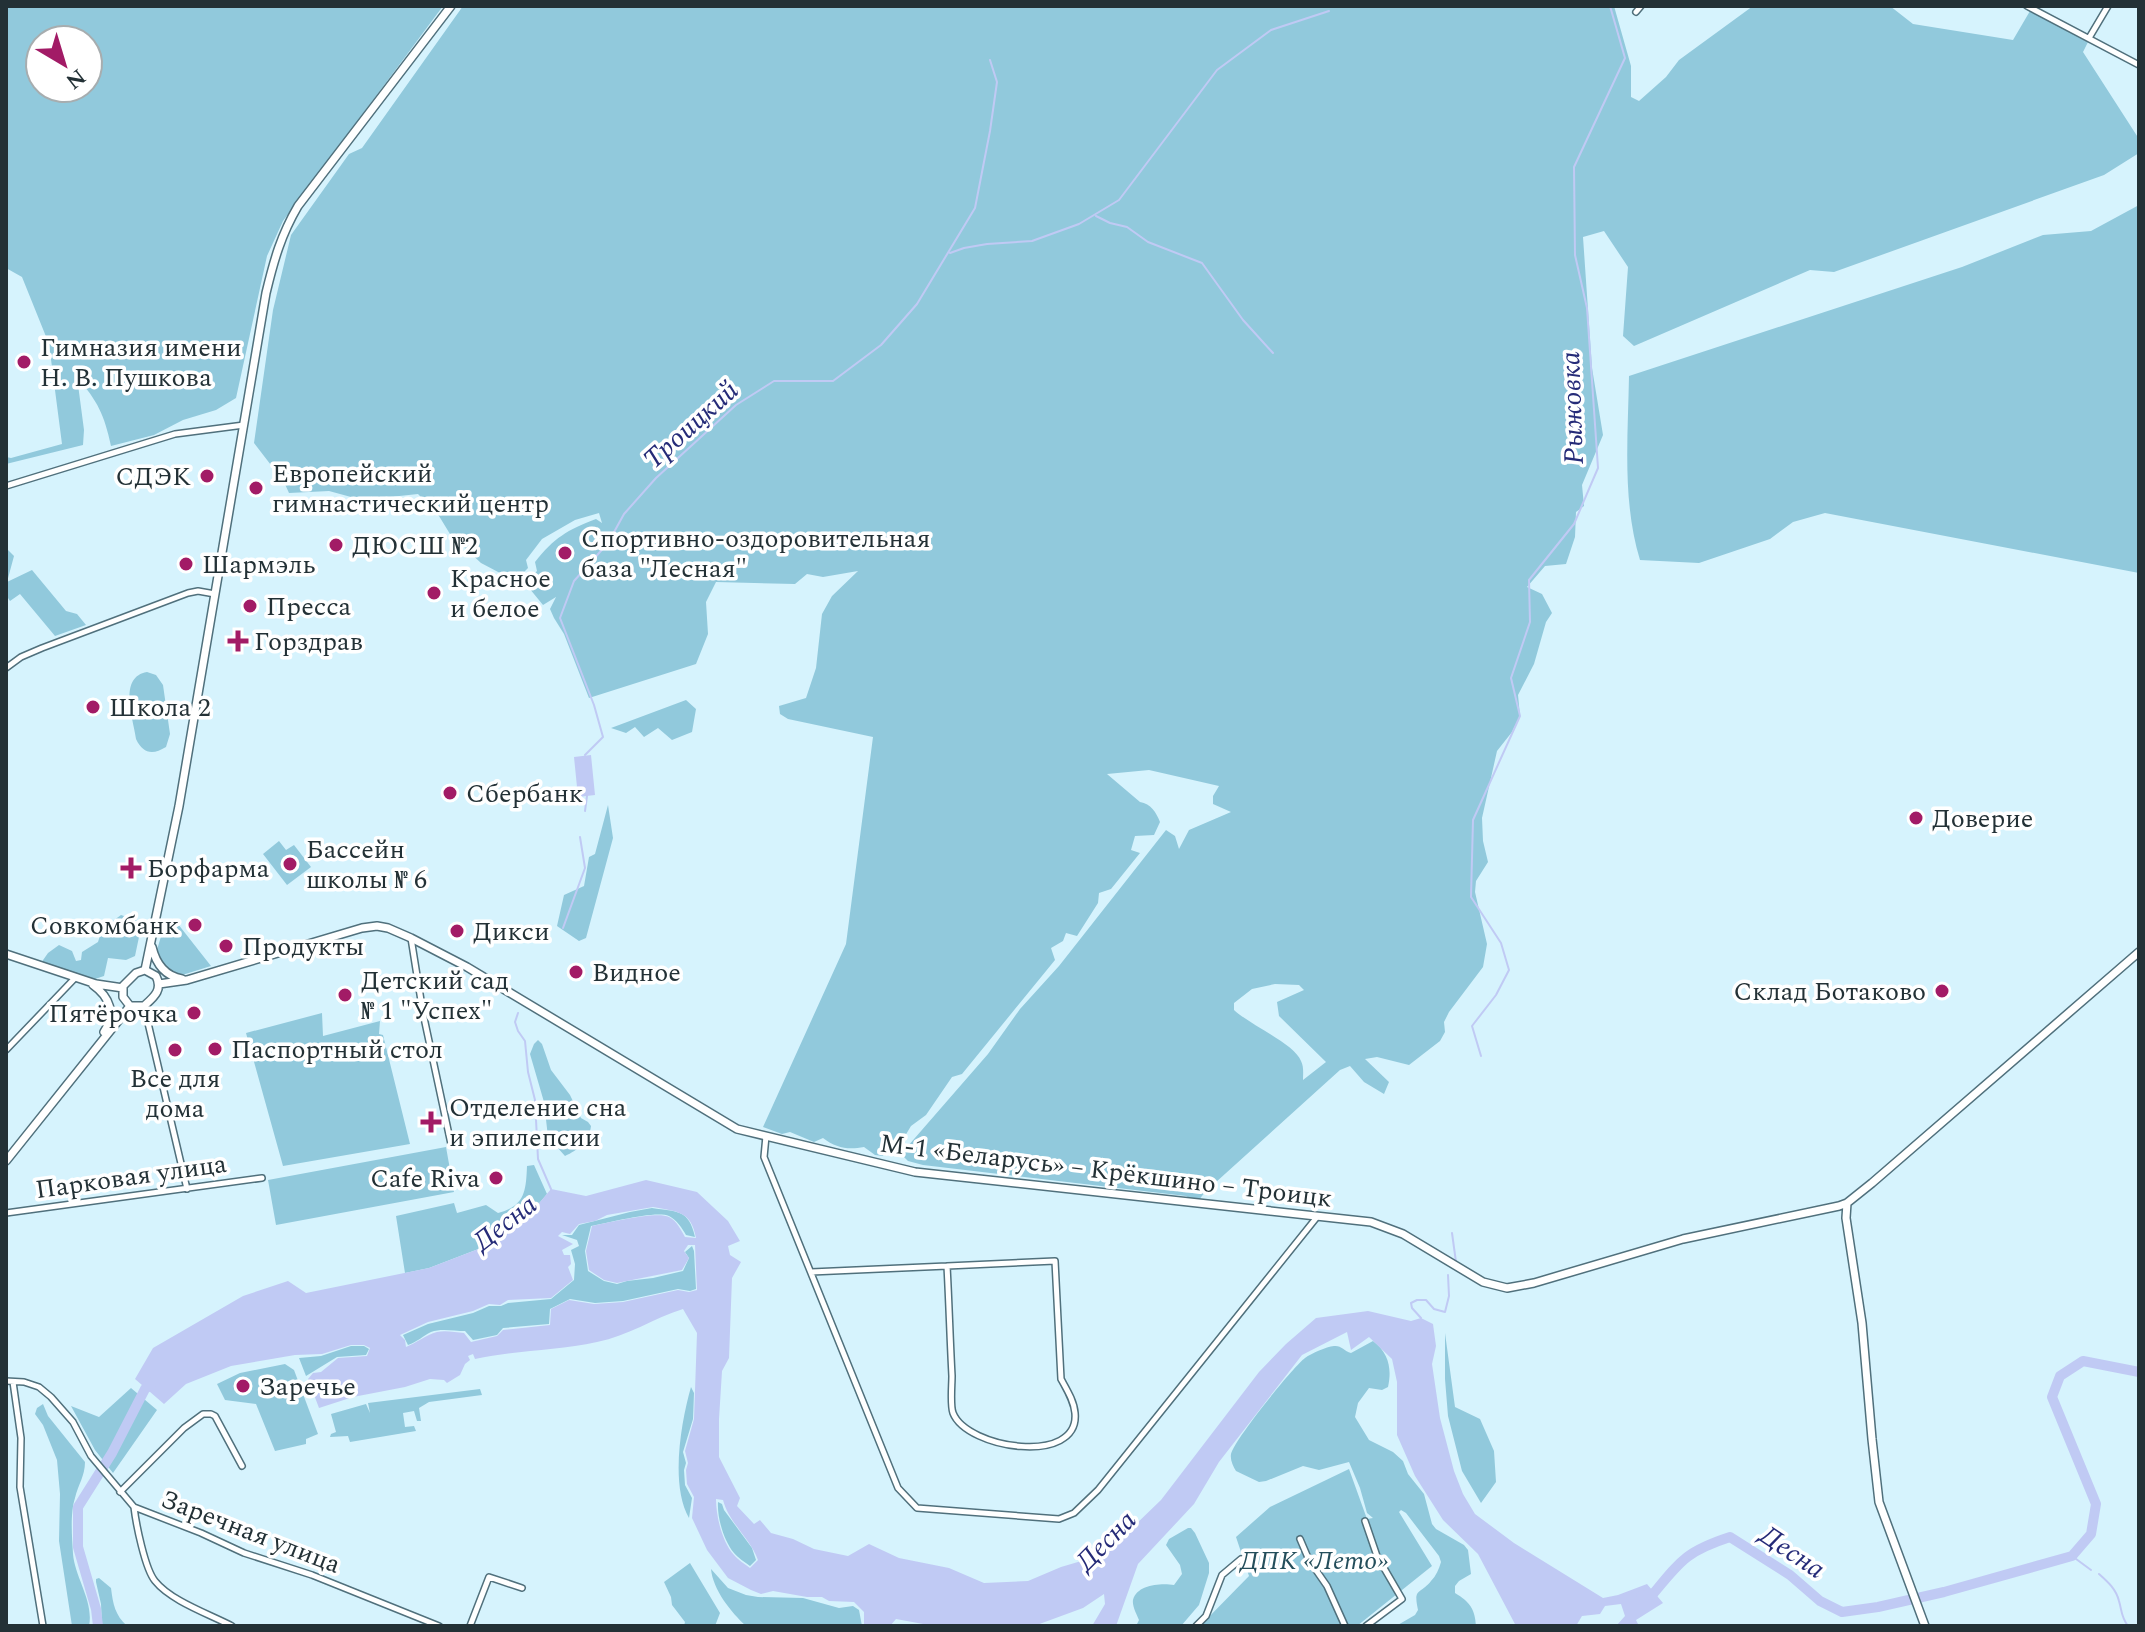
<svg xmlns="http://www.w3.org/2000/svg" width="2145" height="1632" viewBox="0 0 2145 1632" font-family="Spectral,serif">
<rect width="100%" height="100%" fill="#d6f3fd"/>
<path fill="#91c9dc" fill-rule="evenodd" d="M6,6H443L283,221L267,256L236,398L216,410L183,420L154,435L111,446C104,414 98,402 77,377L84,430L83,445L6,464V457L11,458L62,444L49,344L22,277L6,268ZM40,40H88V88H40Z
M463,6H1614L1631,66V97L1639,101L1666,77L1679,60L1753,6H1890L1913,24L2013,40L2030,11L2088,42L2083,52L2139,139V153L2104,175L1834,272L1810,270L1634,346L1623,336L1628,267L1604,231L1583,237L1592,368L1603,435L1582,485L1584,506L1576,512L1575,537L1566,564L1545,566L1527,587L1542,594L1552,613L1546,622L1534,664L1518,695L1520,716L1512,732L1497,751L1482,818L1483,841L1488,862L1476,881L1475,892L1487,944L1483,967L1449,1012L1444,1022L1445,1032L1440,1041L1409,1065L1377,1057L1365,1059L1389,1082L1384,1094L1364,1082L1350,1066L1340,1070L1205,1192L1199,1200H1193L1186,1196L923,1165L908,1161L901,1154L988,1054L1020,1009L1059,966L1166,830L1175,836L1179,849L1189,830L1231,812L1213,804V796L1219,786L1149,770L1107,774L1140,802C1151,804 1156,812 1160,822L1154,835L1135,836L1131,850L1140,853L1111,889L1099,893L1098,903L1077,936L1066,933L1063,941L1051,948L1055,960L962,1074L952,1077L926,1115L911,1126L902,1141L886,1147L883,1156L875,1155L864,1147C848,1150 836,1148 823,1138L814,1142L790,1132L782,1134L763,1127L846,944L873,737L788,719L780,714L779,706L806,698L816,668L822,614L832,596L858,571L823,577L807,574L795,584L716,582L706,602L708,634L696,664L589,698L564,634L554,618L550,609L556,597L543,605L525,583L537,571L535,562C554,538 567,530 596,519L602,523L599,513L575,520L542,539L526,560L528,568L515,581L481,563L450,534L439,516L418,494L362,500L329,491L289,493L284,482L254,443L273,310L291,235L349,154L362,148ZM1275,984L1299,985L1304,990L1277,1002L1279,1016L1326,1062L1303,1080C1303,1074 1304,1067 1301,1061C1295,1044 1250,1025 1234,1010V1003L1252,989Z
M2139,205V573L1825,513L1793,522L1770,539L1699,563L1640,560C1622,501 1628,437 1629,376L1962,267L2043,235L2091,231Z
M6,548L14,556L7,582L32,570L66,611L77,614L86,625L55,636L20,594L10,601L6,595Z
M147,672L156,675L163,685L170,734L166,747C153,755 143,754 136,739C133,718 118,677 147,672Z
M686,700L696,709L692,732L672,740L658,728L644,737L635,727L626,733L611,728Z
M608,805L613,838L586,938L579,941L557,926L564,895L584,886L589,857L595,854Z
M279,841L286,850L294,845L311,867L287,885L263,854Z
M121,915L136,920L139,925L136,933L139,937L135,956L126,960L108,958L104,976L92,980L41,963L48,953L59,945L72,951L76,961L81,960L82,952L98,942L102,929Z
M174,919L211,966L179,976L163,966L156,953L166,920Z
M322,1013L323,1036L380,1021L379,1034L383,1035L410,1144L283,1166L246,1033Z
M538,1040L542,1044L551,1070L570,1095L581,1118L588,1122L591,1126C589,1142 578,1150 565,1156L548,1137L544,1102L530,1054L534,1044Z
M446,1147L454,1192L276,1225L268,1180Z
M534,1165L547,1194L525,1220L514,1228L511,1225L481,1248L429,1268L405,1273L396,1216L454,1203L457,1213L486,1205L498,1213C525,1206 526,1191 527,1166Z
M652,1208C677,1212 689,1209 695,1237L686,1235C682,1228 677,1220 669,1216C656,1210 608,1223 591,1226L585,1251L588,1271L604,1281L617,1284L627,1281L653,1278L683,1271L689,1258L685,1252L692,1246L694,1251L696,1289L690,1291L678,1289L623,1301L595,1303L570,1299L550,1309L549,1324L503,1328L497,1335L473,1340L465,1331C454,1331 441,1328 431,1332C423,1336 417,1342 408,1345L403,1335L428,1324L473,1313L489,1306H501L508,1303L551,1299L574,1280L575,1264L571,1250L579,1246L577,1240L562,1235H572L579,1225L630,1212Z
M1445,1333L1455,1407L1480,1419L1494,1451L1496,1482L1481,1503L1462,1471L1448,1416L1445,1379Z
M1373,1341C1389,1353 1392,1369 1388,1387L1382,1390L1369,1388L1358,1403L1355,1417L1369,1440L1393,1452L1403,1461L1408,1474L1424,1494L1432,1524L1436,1529L1464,1545L1468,1550L1471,1574L1459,1581L1455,1586V1593C1470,1602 1475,1609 1476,1626H1396L1415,1615L1418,1610C1413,1587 1420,1595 1431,1581C1436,1576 1439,1569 1441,1562L1439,1556L1406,1513L1401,1510L1399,1512L1432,1566L1357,1626H1200L1249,1576L1236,1537L1270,1507L1349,1469L1367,1519L1373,1518L1367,1513L1360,1488L1349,1462L1319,1470L1303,1466L1266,1481L1259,1482L1236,1471C1233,1466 1230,1460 1231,1454C1234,1440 1293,1367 1305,1358C1312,1353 1326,1347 1334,1346C1341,1345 1344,1351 1351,1353Z
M351,1346H364L369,1349L366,1355L337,1357L306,1376L299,1358L321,1356Z
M285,1364L294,1370L318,1434L306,1439V1444L275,1451L256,1404L225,1400L217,1384L240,1373Z
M691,1387L694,1393L693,1419L683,1452L686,1463L684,1470L685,1485L692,1498L689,1518C670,1485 681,1422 691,1387Z
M131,1388L157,1410L113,1473L95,1450L71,1406L99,1417Z
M480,1389L482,1395L429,1402L419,1408L421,1421H417L414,1411L403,1413L405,1427L414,1426L416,1431L350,1442L348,1436L330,1437L331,1434L336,1432L331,1414L366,1404L370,1413L368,1403Z
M43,1404L48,1416L85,1462C85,1476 78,1485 75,1498C70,1513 72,1538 73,1554C75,1578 94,1601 89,1626H72L59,1541L60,1494L57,1460L43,1425L35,1414L37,1408Z
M718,1502L722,1504L724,1510L752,1548L756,1560L750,1566C745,1562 738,1558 734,1553C724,1541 717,1518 718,1502Z
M1188,1528H1191L1195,1533L1209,1563V1573L1199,1605L1181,1626H1136L1139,1620C1137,1615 1132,1606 1133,1600C1137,1584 1162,1583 1174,1585L1182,1574L1180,1565L1166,1545L1169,1539Z
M690,1563L720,1613L715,1626H684L685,1622L672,1605L671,1597L664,1582Z
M711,1569L728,1588L746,1595L758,1597L803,1598L839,1608L853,1606L859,1610L862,1626H746C731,1612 713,1590 711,1569Z
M99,1578L111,1588C113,1604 115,1615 127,1626H102L101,1604L96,1582V1579Z"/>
<path fill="#c0caf4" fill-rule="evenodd" d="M591,755L595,795L578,797L574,757Z
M646,1180L697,1192L728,1221L740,1241L728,1246L730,1255L741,1262L732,1278L729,1358L722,1371L719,1419V1457L740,1498L737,1506L754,1524L760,1520L771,1533L793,1539L814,1549L848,1556L869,1544L899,1558L949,1568L984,1583L1028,1581L1061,1567L1105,1554L1161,1500L1259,1372L1286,1344L1316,1318L1368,1311L1411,1321L1421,1318L1433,1324L1436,1346L1432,1364L1440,1418L1454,1471L1463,1494L1475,1514L1514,1543L1603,1598L1618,1595L1647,1584L1663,1603L1636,1620L1639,1626H1616L1625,1616L1621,1604L1605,1606L1600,1614L1582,1616L1576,1626H1516L1478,1554L1443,1520L1415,1476L1397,1435V1382L1392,1359L1369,1337L1351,1350L1347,1332L1302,1355L1219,1462L1194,1504L1138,1564L1116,1626H1092L1105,1604L1104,1594L1083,1608L1034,1626H934L896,1619L890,1626H864V1612L854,1602L829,1601L822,1597H807L773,1591L761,1594L751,1590L728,1578L707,1550L692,1518L694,1497L687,1484L686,1470L688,1463L685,1451L694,1419L697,1333L683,1309C654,1318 628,1336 597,1342C557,1351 515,1350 475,1359L473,1354L468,1356L470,1360L465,1364L460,1375L447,1383L444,1380L430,1379L405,1387L353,1397L319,1408L308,1379L313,1373L321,1372L338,1358L367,1356L370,1348L364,1345H351L322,1354L295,1355L231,1366L186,1384L164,1404L135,1379L153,1348L243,1296L288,1281L306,1293L429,1268L481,1248L511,1225L514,1228L525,1220L551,1189L586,1196ZM653,1207C677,1212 691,1210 696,1238L685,1237C681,1230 677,1221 669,1217C656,1211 608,1223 592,1226L586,1251L589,1270L604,1280L617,1283L682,1270L689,1258L684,1251L688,1245H695L697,1290L689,1292L678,1290L623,1302L594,1304L569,1300L551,1309L550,1325L503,1330L497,1336L471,1342L464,1333C455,1332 445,1330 437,1332C426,1335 416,1343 406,1347L405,1340L400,1335L428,1322L473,1311L489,1304L500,1305L508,1300L551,1298L573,1280L568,1267L571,1264L570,1255H564L562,1250L573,1244L558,1236L562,1232L570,1234L579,1224L595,1221L607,1215ZM716,1499L723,1500C729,1523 750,1538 758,1560L750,1568C745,1564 738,1560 734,1555C722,1542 716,1516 716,1499Z"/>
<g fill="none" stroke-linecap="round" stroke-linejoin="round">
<path stroke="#c0caf4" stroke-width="2" d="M1096,216L1110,223L1127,227L1148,242L1202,263L1243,320L1273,353
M950,253L964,248L987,244L1032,241L1079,224L1119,200L1217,70L1271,30L1329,11
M585,755L603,737L594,705L560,618L574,581L608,543L624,514L656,478L736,405L774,381H833L881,345L917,304L975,208L990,131L997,82L990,60
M585,811L587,796
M563,928L585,868L580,837
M518,1013L515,1022L518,1031L525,1041L528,1072L535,1100L538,1159L551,1189
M1481,1056L1472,1026L1496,995L1509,970L1501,943L1471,897L1473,820L1520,716L1511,678L1530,622L1529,580L1574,524L1598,468L1587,308L1575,255L1574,167L1625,58L1610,6
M1452,1233L1456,1262
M1421,1318L1412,1308L1411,1303L1417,1300H1426L1434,1309L1445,1312L1449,1296L1448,1275
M2072,1556L2091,1570
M2099,1574C2108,1582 2116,1589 2119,1601C2122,1611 2121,1617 2128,1626"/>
<path stroke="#c0caf4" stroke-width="10" d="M1641,1596L1653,1594C1681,1560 1687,1551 1730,1537L1790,1575L1820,1601L1842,1612L1878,1607L1944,1592L2072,1556L2091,1534L2096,1504L2052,1397L2060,1376L2083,1361L2139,1372
M98,1626L96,1609L78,1547V1507L112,1453L145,1389L155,1381"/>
<g stroke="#50707c" stroke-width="8">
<path id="street" d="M2027,6L2139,65
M1636,12L1641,6
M2089,38L2108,6
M6,486L175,434L244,425
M6,668L21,657L42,648L188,593L198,591L215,594
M411,938L423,1013L451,1144
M144,1006L187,1189
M6,1050L76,977
M766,1136L764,1157L898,1488L917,1508L1059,1519L1074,1513L1098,1490L1317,1217
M6,1213L262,1178
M1055,1261L1061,1379C1067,1390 1074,1401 1075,1413C1080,1466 967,1449 953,1413C950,1405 952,1385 952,1376C950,1339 949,1302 947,1266Z
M811,1272L947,1266
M6,1381L24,1382L39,1387L51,1397L73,1422L91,1456L134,1507L201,1533L244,1553L312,1575L439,1626
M13,1382L21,1438L20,1487L43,1626
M120,1492L184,1428L203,1414H211L215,1416L242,1466
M134,1507C136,1524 145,1569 155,1581C171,1601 209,1614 232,1626
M1365,1521L1377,1556L1402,1599L1366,1626
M1300,1539L1309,1560L1327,1586L1345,1626
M470,1626L489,1577L522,1588
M1196,1626L1206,1616L1222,1575L1241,1559"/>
</g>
<g stroke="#50707c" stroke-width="10">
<path id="secondary" d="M152,947C156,964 165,976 182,979
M6,954L96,984L123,988
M145,970L179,806L266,293C274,260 281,235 298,206L451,6
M145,970L156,976C163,990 154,997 144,1006H130L123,997V986L136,973Z
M159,984L187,980L362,928L377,926L388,928L411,938L467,967L737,1129L915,1172L1371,1222L1403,1234L1483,1282L1507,1288L1534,1283L1683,1239L1839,1206L1847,1203L1872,1183L2139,952
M93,985C110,997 116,1014 104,1032
M6,1161L130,1006
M1847,1203L1846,1218L1862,1323L1872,1439L1879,1502L1925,1626"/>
</g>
<use href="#street" stroke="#fff" stroke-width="5"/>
<use href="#secondary" stroke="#fff" stroke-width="7"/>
</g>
<g fill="#a21b66" stroke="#fff" stroke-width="3">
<circle cx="24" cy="362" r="8"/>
<circle cx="207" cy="476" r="8"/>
<circle cx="256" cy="488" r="8"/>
<circle cx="336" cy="545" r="8"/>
<circle cx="565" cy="553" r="8"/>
<circle cx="186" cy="564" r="8"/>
<circle cx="434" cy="593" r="8"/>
<circle cx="250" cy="606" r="8"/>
<path d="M234 629h8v8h8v8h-8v8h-8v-8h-8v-8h8z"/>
<circle cx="93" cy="707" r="8"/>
<circle cx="450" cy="793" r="8"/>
<circle cx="1916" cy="818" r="8"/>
<circle cx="290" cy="864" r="8"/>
<path d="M127 856h8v8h8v8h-8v8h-8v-8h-8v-8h8z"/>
<circle cx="195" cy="925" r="8"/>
<circle cx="457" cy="931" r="8"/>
<circle cx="226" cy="946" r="8"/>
<circle cx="576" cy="972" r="8"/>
<circle cx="1942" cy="991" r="8"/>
<circle cx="345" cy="995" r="8"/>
<circle cx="194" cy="1013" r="8"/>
<circle cx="215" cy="1049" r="8"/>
<circle cx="175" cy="1050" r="8"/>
<path d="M427 1110h8v8h8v8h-8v8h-8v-8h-8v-8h8z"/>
<circle cx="496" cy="1178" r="8"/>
<circle cx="243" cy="1386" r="8"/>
</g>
<g text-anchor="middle" stroke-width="7" stroke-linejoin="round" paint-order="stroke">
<g font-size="26" fill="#233136" stroke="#fff" text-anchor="start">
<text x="40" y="356">Гимназия имени<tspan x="40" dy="30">Н. В. Пушкова</tspan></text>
<text x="272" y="482">Европейский<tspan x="272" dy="30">гимнастический центр</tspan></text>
<text x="191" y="485" text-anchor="end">СДЭК</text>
<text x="581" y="547">Спортивно-оздоровительная<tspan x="581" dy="30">база "Лесная"</tspan></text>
<text x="352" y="554">ДЮСШ №2</text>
<text x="202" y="573">Шармэль</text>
<text x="450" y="587">Красное<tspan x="450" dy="30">и белое</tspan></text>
<text x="266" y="615">Пресса</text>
<text x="254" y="650">Горздрав</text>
<text x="109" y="716">Школа 2</text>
<text x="466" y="802">Сбербанк</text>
<text x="1932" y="827">Доверие</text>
<text x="306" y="858">Бассейн<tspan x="306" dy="30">школы № 6</tspan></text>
<text x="147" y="877">Борфарма</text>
<text x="179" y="934" text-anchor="end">Совкомбанк</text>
<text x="473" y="940">Дикси</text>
<text x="242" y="955">Продукты</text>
<text x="592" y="981">Видное</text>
<text x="361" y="989">Детский сад<tspan x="361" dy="30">№ 1 "Успех"</tspan></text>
<text x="1926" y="1000" text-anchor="end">Склад Ботаково</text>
<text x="178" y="1022" text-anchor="end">Пятёрочка</text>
<text x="231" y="1058">Паспортный стол</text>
<text x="175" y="1087" text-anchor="middle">Все для<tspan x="175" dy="30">дома</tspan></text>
<text x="449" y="1116">Отделение сна<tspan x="449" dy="30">и эпилепсии</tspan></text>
<text x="480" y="1187" text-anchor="end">Cafe Riva</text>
<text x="259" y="1395">Заречье</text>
</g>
<g font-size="26" fill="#233136" stroke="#fff">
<text transform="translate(1106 1170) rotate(7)" y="9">М-1 «Беларусь» – Крёкшино – Троицк</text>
<text transform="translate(131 1176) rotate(-8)" y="9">Парковая улица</text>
<text transform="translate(251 1531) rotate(21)" y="9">Заречная улица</text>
</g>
<g font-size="26" font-style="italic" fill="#244e5b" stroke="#fff">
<text x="1314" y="1569">ДПК «Лето»</text>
</g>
<g font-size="28" font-style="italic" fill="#252b78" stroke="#fff">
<text transform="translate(1571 408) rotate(-92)" y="10">Рыжовка</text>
<text transform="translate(690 424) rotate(-42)" y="10">Троицкий</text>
<text transform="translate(504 1222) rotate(-38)" y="10">Десна</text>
<text transform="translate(1105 1540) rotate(-45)" y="10">Десна</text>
<text transform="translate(1793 1551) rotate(34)" y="10">Десна</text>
</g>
</g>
<rect width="2145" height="1632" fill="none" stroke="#233136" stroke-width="16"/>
<g transform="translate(64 64) rotate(142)"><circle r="38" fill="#ffffff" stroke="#a7adaf" stroke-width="2"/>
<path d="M0-6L14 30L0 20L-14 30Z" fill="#a21b66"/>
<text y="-12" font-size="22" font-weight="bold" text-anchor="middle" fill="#233136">N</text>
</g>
</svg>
